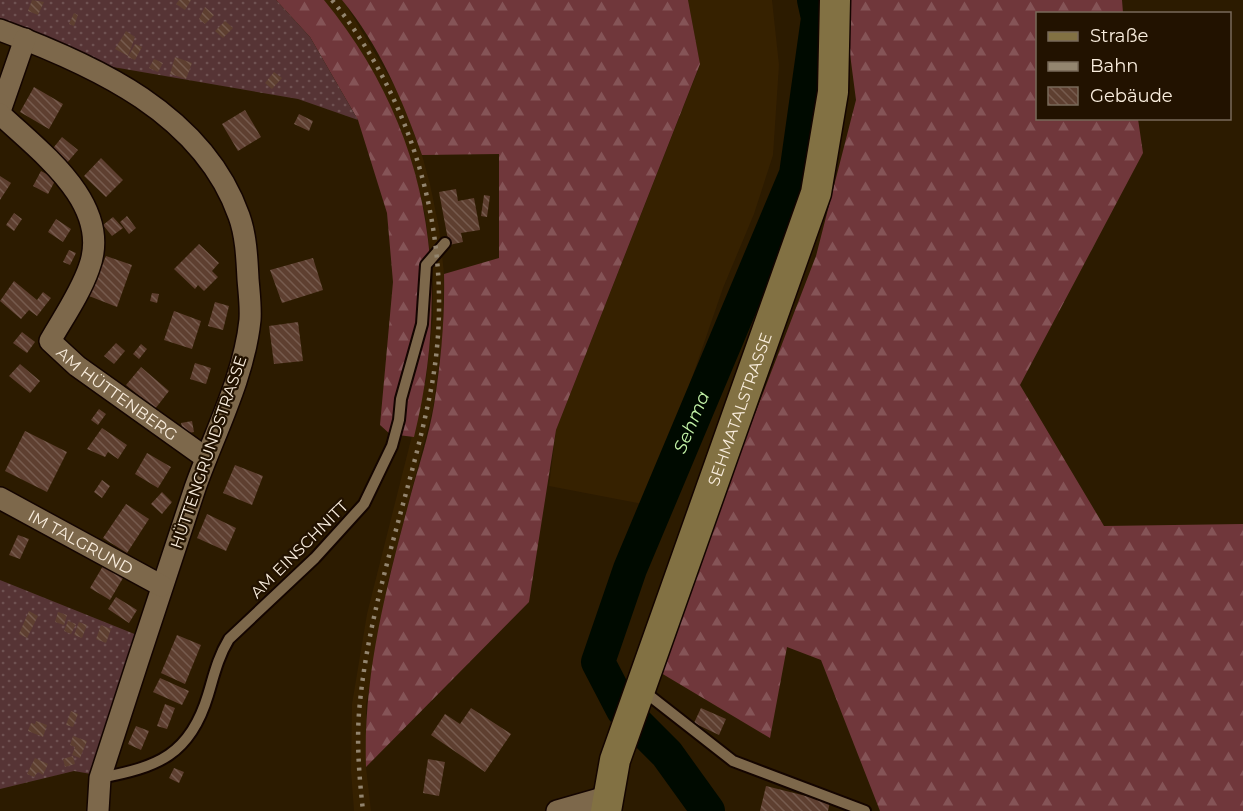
<svg xmlns="http://www.w3.org/2000/svg" width="1243" height="811" viewBox="0 0 1243 811" font-family="Montserrat,sans-serif">
<defs>
<pattern id="forest-firs" width="22" height="20" patternUnits="userSpaceOnUse" patternTransform="scale(1.5)"><rect width="22" height="20" fill="#70373b"/><path d="M5 1l3.5 6h-7zM16 11l3.5 6h-7z" fill="#855457"/></pattern>
<pattern id="garden-dots" width="8" height="8" patternUnits="userSpaceOnUse" patternTransform="scale(1.5)"><rect width="8" height="8" fill="#563435"/><path d="M2 2h.1M6 6h.1" fill="none" stroke="#6f5252" stroke-width="1.8" stroke-linecap="round"/></pattern>
<pattern id="building-back-hatch" width="6" height="6" patternUnits="userSpaceOnUse" patternTransform="scale(1.5)"><rect width="6" height="6" fill="#5e3f30"/><path d="M-1 5l2 2M0 0l6 6M5-1l2 2" fill="none" stroke="#765b4e"/></pattern>
</defs>
<rect width="100%" height="100%" fill="#2c1b00"/>
<path fill="#362100" d="M324,0H342L346,5L400,95L422,155L430,184L439,228L444,273L443,335L433,408L388,582L366,705V767L371,811H354L351,771L352,704L367,614L426,380L433,317V276L425,214L411,159L372,71Z
M688,0H772L779,65L773,155L754,214L723,288L648,505L549,486L556,430L700,65Z"/>
<path fill="url(#forest-firs)" d="M276,0H324C429,128 453,279 414,437L390,434L380,425L393,282L387,213L358,120L310,37Z
M342,0H688L700,64L556,430L529,602L366,767C363,673 387,585 411,494C419,465 429,435 434,405C441,361 445,318 444,274L499,258V154L422,155C403,100 379,45 342,0Z
M843,0H1122L1123,13L1038,14V118L1138,119L1143,153L1020,385L1104,526L1243,524V811H880L821,660L787,647L770,738L656,670L816,256L856,100Z"/>
<path fill="url(#garden-dots)" d="M0,0H276L310,37L358,120L298,99L113,67L0,20Z
M0,580L137,635L91,774L74,771L0,789Z"/>
<g fill="none" stroke-linecap="round" stroke-linejoin="round">
<path stroke="#000a00" stroke-width="34" id="s1" d="M708,811L667,754L623,710L598,662L630,569L796,174L818,18L814,0"/>
</g>
<path fill="url(#building-back-hatch)" d="M32,0L44,2L38,15L28,11Z
M179,0H191L185,10L176,4Z
M205,7L214,15L205,24L199,19Z
M74,13L78,15L74,26L69,24Z
M225,21L233,28L223,38L215,31Z
M126,31L135,37L128,56L115,49Z
M135,44L142,47L135,60L128,57Z
M175,57L192,63L186,79L170,74Z
M154,59L163,63L158,72L149,68Z
M274,72L282,78L272,89L265,83Z
M34,87L63,104L49,129L20,112Z
M245,110L261,137L238,151L222,124Z
M299,114L313,121L309,131L294,124Z
M62,137L78,150L66,164L50,152Z
M101,158L123,180L106,197L84,176Z
M41,171L56,179L48,194L33,186Z
M0,176L11,183L0,200Z
M456,189L458,201L474,198L480,230L461,233L463,242L449,245L439,192Z
M484,195L490,196L487,217L481,216Z
M14,213L22,219L14,231L6,225Z
M127,216L136,228L129,234L120,222Z
M113,217L123,228L112,236L103,225Z
M56,219L71,229L63,242L48,232Z
M199,244L219,263L212,271L218,277L204,291L198,285L195,289L174,269Z
M69,250L76,253L70,265L63,262Z
M106,256L132,265L117,307L89,296Z
M313,258L323,290L282,303L270,270Z
M14,281L37,300L43,292L51,298L37,316L29,310L21,319L0,301Z
M152,293L159,294L157,303L150,301Z
M215,302L229,306L223,330L208,326Z
M174,311L201,321L192,349L164,340Z
M298,322L303,361L274,364L269,326Z
M22,332L35,342L27,353L13,343Z
M116,343L125,351L114,364L104,356Z
M141,344L147,349L139,359L133,354Z
M195,363L211,368L206,384L190,379Z
M20,364L40,381L30,393L9,376Z
M141,367L169,391L155,409L126,385Z
M99,409L106,414L98,425L91,420Z
M192,421L194,432L184,434L181,423Z
M102,428L127,445L118,459L108,452L105,457L87,449Z
M25,431L67,452L47,492L5,471Z
M147,453L171,467L158,488L135,474Z
M235,465L263,476L252,505L223,493Z
M102,480L110,486L102,498L94,492Z
M162,492L172,502L162,514L151,504Z
M126,504L149,519L127,553L103,538Z
M207,514L236,528L226,551L197,538Z
M18,535L29,539L20,559L9,555Z
M103,566L123,578L110,600L90,588Z
M116,597L137,610L129,623L108,609Z
M29,611L38,616L27,638L19,634Z
M58,612L67,615L64,625L55,622Z
M68,621L76,624L71,634L64,631Z
M79,622L87,625L82,638L74,635Z
M101,625L111,629L106,643L96,639Z
M177,635L201,645L185,684L161,673Z
M160,678L189,691L182,705L153,692Z
M165,704L175,708L167,729L157,726Z
M471,708L511,734L485,772L431,735L445,714L460,724Z
M701,708L726,719L719,735L694,723Z
M71,711L78,714L73,727L66,725Z
M36,721L47,725L43,737L28,731L31,723L35,724Z
M136,726L149,731L141,750L128,744Z
M73,736L87,741L80,758L72,755L75,747L70,745Z
M73,756L75,764L65,767L63,759Z
M35,758L48,764L43,775L38,772L34,777L27,774Z
M428,759L445,762L439,796L423,793Z
M174,768L184,772L179,783L169,778Z
M766,786L830,802L828,811H760Z"/>
<g fill="none" stroke-linecap="round" stroke-linejoin="round">
<g stroke="#140500" stroke-width="14">
<path id="service" d="M641,689L733,761L865,811
M100,778C158,767 190,755 208,695C214,675 218,657 229,639L315,558L364,504L392,446L399,420L401,399L422,324L426,265L445,243"/>
</g>
<g stroke="#140500" stroke-width="24">
<g id="minor">
<path d="M0,30C95,65 203,114 239,216C246,235 247,259 248,279C249,292 251,307 250,320C244,378 214,434 195,488C163,585 131,681 100,778L98,811"/>
<path d="M0,111L25,39"/>
<path id="s2" d="M0,114C40,152 113,204 89,268C80,294 63,318 50,341L77,366L206,458"/>
<path id="s3" d="M0,498L162,586"/>
<path d="M557,811L606,797"/>
</g>
</g>
<g stroke="#140500" stroke-width="33">
<g id="secondary">
<path id="s4" d="M606,811L615,760L816,193L833,92L835,0"/>
</g>
</g>
<use href="#service" stroke="#7d684b" stroke-width="10"/>
<use href="#minor" stroke="#7d684b" stroke-width="21"/>
<use href="#secondary" stroke="#827143" stroke-width="30"/>
<path stroke="#93856f" stroke-width="4.5" stroke-dasharray="3 6" stroke-linecap="butt" d="M332,0C418,106 456,250 432,384C412,491 371,593 360,702C356,738 359,775 363,811"/>
</g>
<g text-anchor="middle" stroke-width="4.5" stroke-linejoin="round" paint-order="stroke">
<g font-size="16" fill="#faeede" stroke="#221200">
<text dy="6" stroke="none"><textPath href="#s2" startOffset="358">AM HÜTTENBERG</textPath></text>
<text dy="6" stroke="none"><textPath href="#s4" startOffset="424">SEHMATALSTRASSE</textPath></text>
<text transform="translate(208 452) rotate(-71)" y="6">HÜTTENGRUNDSTRASSE</text>
<text dy="6" stroke="none"><textPath href="#s3" startOffset="92">IM TALGRUND</textPath></text>
<text transform="translate(299 549) rotate(-45)" y="6">AM EINSCHNITT</text>
</g>
<g font-size="18" font-style="italic" fill="#c3f3a7" stroke="#221200">
<text dy="6" stroke="none"><textPath href="#s1" startOffset="444">Sehma</textPath></text>
</g>
</g>
<rect x="1036" y="12" width="195" height="108" fill="#221200" stroke="#786a59" stroke-width="1.5"/>
<rect x="1048" y="32" width="30" height="9" fill="#827143" stroke="#786a59" stroke-width="1.5"/>
<text x="1090" y="42" font-size="18" fill="#faeede">Straße</text>
<rect x="1048" y="62" width="30" height="9" fill="#93856f" stroke="#786a59" stroke-width="1.5"/>
<text x="1090" y="72" font-size="18" fill="#faeede">Bahn</text>
<rect x="1048" y="87" width="30" height="18" fill="url(#building-back-hatch)" stroke="#786a59" stroke-width="1.5"/>
<text x="1090" y="102" font-size="18" fill="#faeede">Gebäude</text>
</svg>
